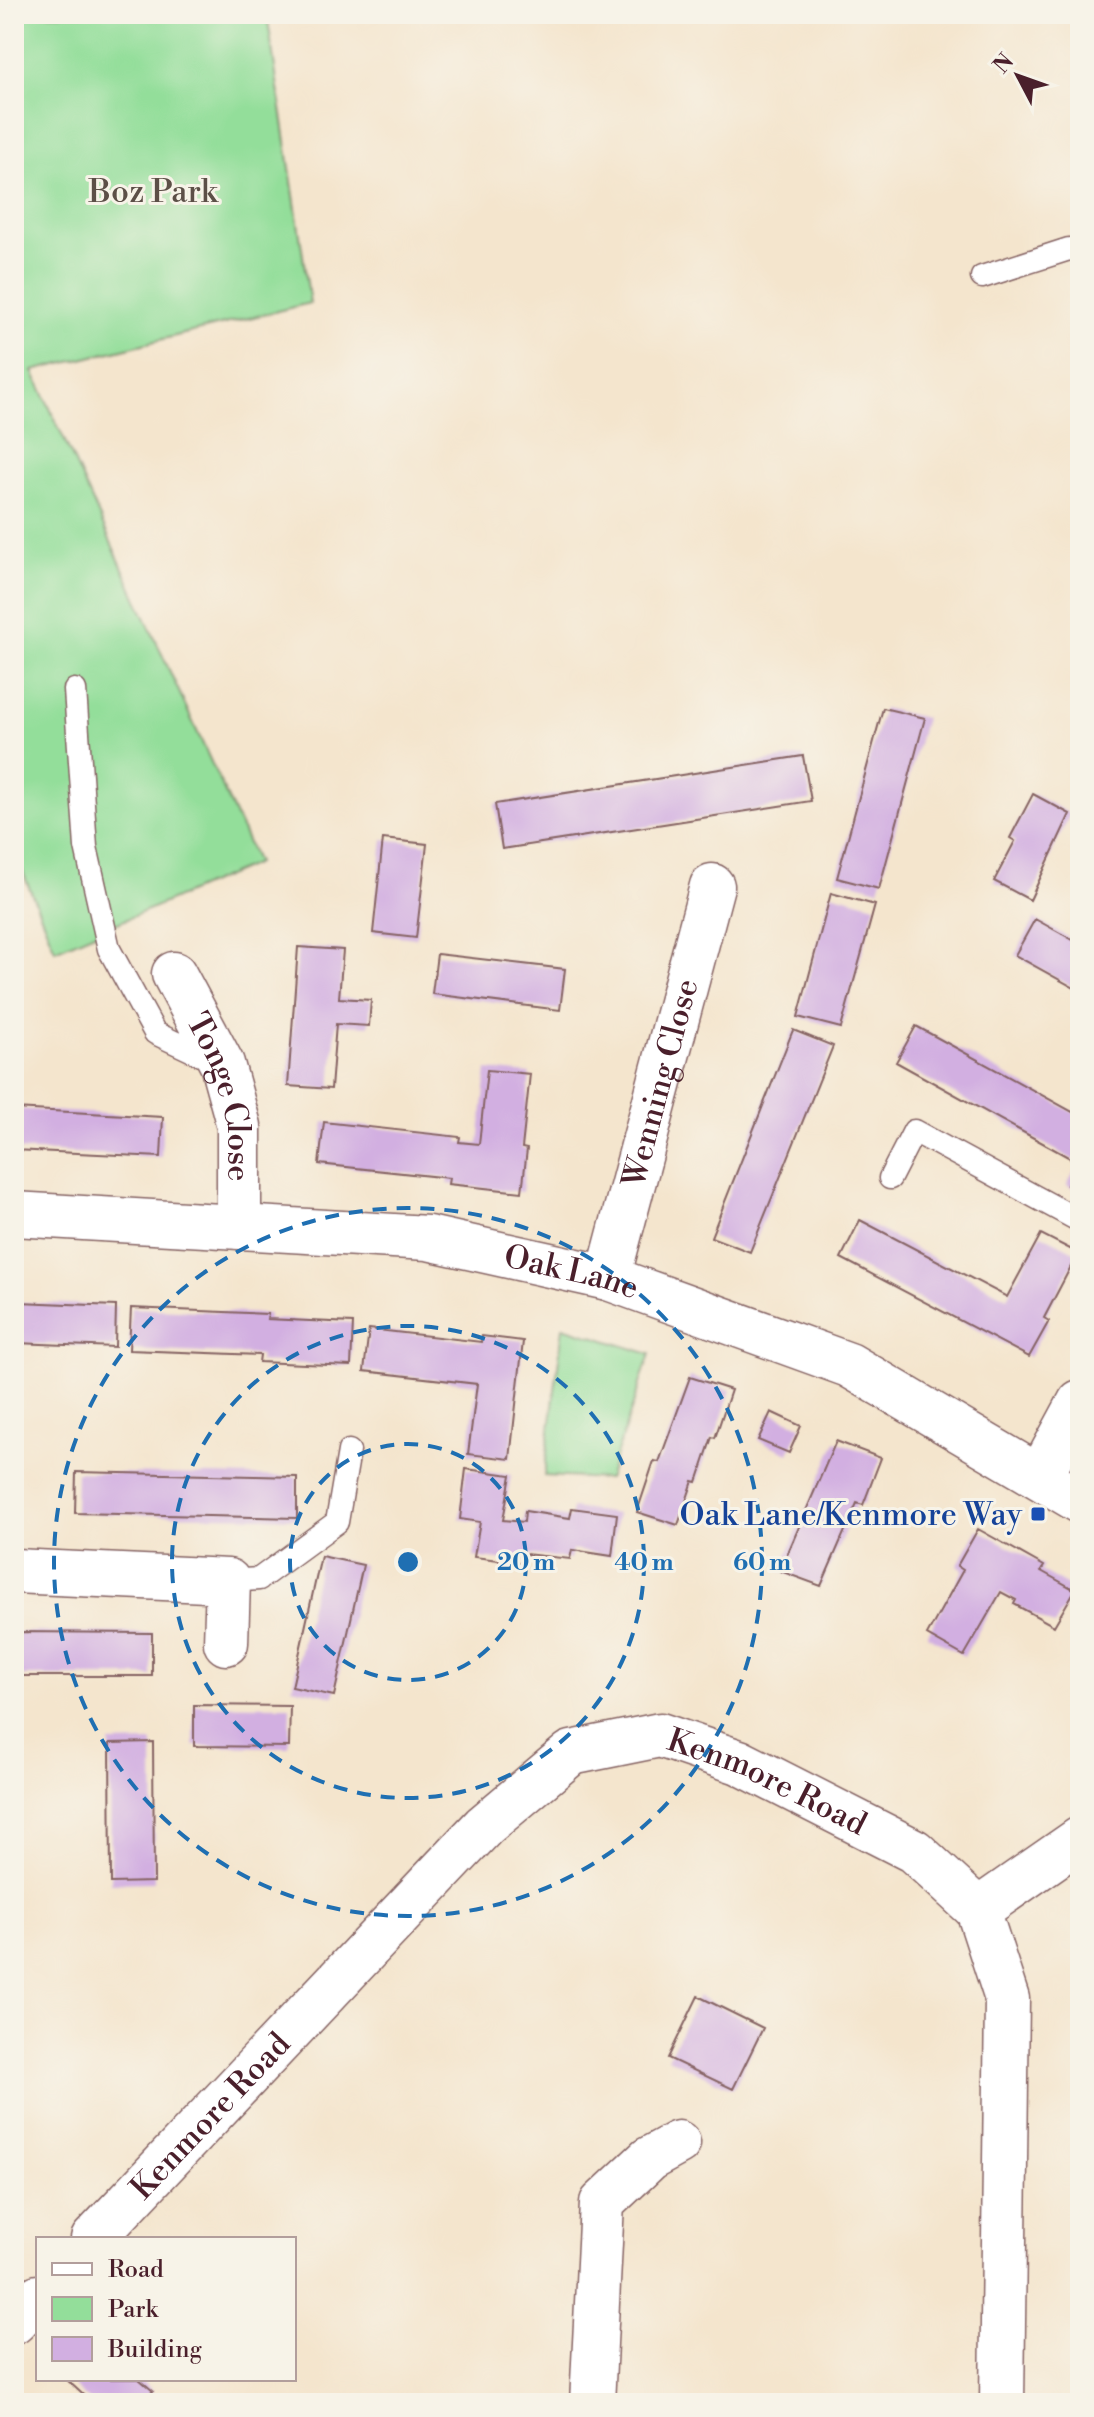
<svg xmlns="http://www.w3.org/2000/svg" width="1094" height="2417" viewBox="0 0 1094 2417" font-family="'Libre Bodoni',serif">
<rect width="100%" height="100%" fill="#f7f3e8"/>
<filter id="ink" filterUnits="userSpaceOnUse"><feTurbulence type="fractalNoise" baseFrequency=".0125" numOctaves="2"/><feDisplacementMap in="SourceGraphic" scale="16" xChannelSelector="R" yChannelSelector="G"/><feConvolveMatrix kernelMatrix="1 2 1 2 8 2 1 2 1" color-interpolation-filters="sRGB"/></filter>
<filter id="wash" filterUnits="userSpaceOnUse"><feTurbulence type="fractalNoise" baseFrequency=".006" numOctaves="4" result="noise"/><feDisplacementMap in="SourceGraphic" scale="32" xChannelSelector="R" yChannelSelector="G"/><feGaussianBlur stdDeviation="1.8" result="paint"/><feColorMatrix in="noise" values="0 0 0 0 0 0 0 0 0 0 0 0 0 0 0 0 0 1.4 0 .05"/><feComposite in="paint" operator="in"/></filter>
<g filter="url(#wash)">
<rect width="100%" height="100%" fill="#f4e5cd"/>
<path fill="#93de9a" stroke="#6e7e62" stroke-width="2" d="M14,14H267L310,303L33,371L257,863L55,950L22,870L14,874Z
M563,1327L650,1354L608,1479L544,1476Z"/>
<g id="blocks">
<path fill="#d2afe1" d="M883,708L925,718L879,889L837,878Z
M803,756L811,801L502,849L495,804Z
M1033,794L1070,814L1030,900L994,881L1015,841L1010,838Z
M383,839L427,844L416,938L373,933Z
M831,893L875,905L841,1028L798,1017Z
M1035,919L1080,944V991L1015,955Z
M298,947L343,950L339,998L371,1000L369,1026L336,1024L331,1089L288,1086Z
M437,954L565,969L560,1010L432,994Z
M916,1026L1080,1116V1192L1067,1185L1079,1163L896,1062Z
M793,1030L833,1046L750,1252L711,1237Z
M487,1070L530,1074L522,1148L527,1149L522,1192L448,1184L449,1178L319,1164L324,1122L460,1137L459,1142L479,1144Z
M14,1109L163,1117L161,1157L14,1150Z
M860,1220L1007,1297L1041,1234L1078,1253L1044,1318L1049,1321L1029,1357L841,1258Z
M19,1302L116,1306L115,1347L17,1343Z
M131,1308L268,1314L267,1319L353,1323L351,1366L259,1362L260,1355L129,1350Z
M369,1329L481,1342L482,1336L523,1341L510,1459L468,1454L477,1384L364,1371Z
M690,1377L731,1390L715,1438L712,1437L697,1482L693,1481L678,1525L637,1512L654,1461L659,1462Z
M771,1412L801,1426L789,1453L758,1440Z
M836,1441L881,1458L863,1505L857,1503L821,1586L780,1571Z
M466,1469L511,1475L503,1520L524,1522L525,1511L570,1518L572,1508L617,1514L612,1556L572,1550L570,1559L526,1554L523,1563L474,1557L480,1522L460,1519Z
M76,1472L297,1477V1518L75,1513Z
M978,1529L1044,1566L1041,1571L1075,1590L1054,1626L1014,1604L1016,1600L1001,1592L964,1656L927,1635L963,1570L957,1566Z
M321,1556L363,1565L334,1696L292,1687Z
M14,1632L152,1633V1676H14Z
M194,1705L290,1706L289,1747L194,1746Z
M153,1742L154,1882L111,1883L110,1743Z
M698,1996L763,2028L733,2089L668,2058Z
M66,2379H139L153,2391L142,2403H92Z"/>
</g>
</g>
<g filter="url(#ink)">
<use href="#blocks" fill-opacity="0" stroke="#866464" stroke-width="2"/>
<g fill="none" stroke-linecap="round" stroke-linejoin="round">
<g stroke="#866464" stroke-width="25">
<path id="lane" d="M982,277L1069,249L1080,251
M75,690L86,847L109,949L155,1033L214,1061
M890,1178L914,1131L1080,1221
M228,1581L259,1579L337,1522L349,1451"/>
</g>
<g stroke="#866464" stroke-width="47">
<g id="street">
<path id="s1" d="M174,974L222,1064L239,1126V1227"/>
<path id="s2" d="M608,1278L712,886"/>
<path d="M1040,1476L1080,1402"/>
<path d="M14,1571L228,1581L226,1643"/>
<path d="M978,1910L1080,1839"/>
<path id="s3" d="M93,2239L484,1826L571,1753L660,1735L739,1762L914,1851L978,1910L1007,1999L1002,2403"/>
<path d="M14,2322L38,2297"/>
<path d="M592,2403L602,2203L649,2159L678,2143"/>
</g>
</g>
<g stroke="#866464" stroke-width="47">
<g id="secondary">
<path id="s4" d="M14,1214L428,1238L608,1278L849,1365L1080,1501"/>
</g>
</g>
<use href="#lane" stroke="#fff" stroke-width="22"/>
<use href="#street" stroke="#fff" stroke-width="44"/>
<use href="#secondary" stroke="#fff" stroke-width="44"/>
</g>
</g>
<g fill="none" stroke="#1f6fb2" stroke-width="4" stroke-dasharray="14 10">
<circle cx="408" cy="1562" r="118"/>
<circle cx="408" cy="1562" r="236"/>
<circle cx="408" cy="1562" r="354"/>
</g>
<rect fill="#1a4fb4" stroke="#f7f3e8" stroke-width="3" x="1030" y="1506" width="16" height="16" rx="4"/>
<g text-anchor="middle" stroke-width="6" stroke-linejoin="round" paint-order="stroke">
<g font-size="32" fill="#5c4f47" stroke="#f7f3e8">
<text x="153" y="202">Boz Park</text>
</g>
<g font-size="32" fill="#4a1f2b" stroke="#f7f3e8">
<text dy="11" stroke="none"><textPath href="#s2" startOffset="202">Wenning Close</textPath></text>
<text dy="11" stroke="none"><textPath href="#s1" startOffset="134">Tonge Close</textPath></text>
<text dy="11" stroke="none"><textPath href="#s4" startOffset="562">Oak Lane</textPath></text>
<text dy="11" stroke="none"><textPath href="#s3" startOffset="890">Kenmore Road</textPath></text>
<text dy="11" stroke="none"><textPath href="#s3" startOffset="170">Kenmore Road</textPath></text>
</g>
<g font-size="32" fill="#164399" stroke="#f7f3e8" text-anchor="end">
<text x="1022" y="1525">Oak Lane/Kenmore Way</text>
</g>
</g>
<circle cx="408" cy="1562" r="12" fill="#1f6fb2" stroke="#f7f3e8" stroke-width="4"/>
<g font-size="24" text-anchor="middle" font-weight="bold" fill="#1f6fb2" stroke="#f7f3e8" stroke-width="6" stroke-linejoin="round" paint-order="stroke">
<text x="526" y="1570">20 m</text>
<text x="644" y="1570">40 m</text>
<text x="762" y="1570">60 m</text>
</g>
<rect width="1094" height="2417" fill="none" stroke="#f7f3e8" stroke-width="48"/>
<rect x="36" y="2237" width="260" height="144" fill="#f7f3e8" stroke="#b29e9c" stroke-width="2"/>
<rect x="52" y="2263" width="40" height="12" fill="#ffffff" stroke="#b29e9c" stroke-width="2"/>
<text x="108" y="2277" font-size="24" fill="#4a1f2b">Road</text>
<rect x="52" y="2297" width="40" height="24" fill="#93de9a" stroke="#b29e9c" stroke-width="2"/>
<text x="108" y="2317" font-size="24" fill="#4a1f2b">Park</text>
<rect x="52" y="2337" width="40" height="24" fill="#d2afe1" stroke="#b29e9c" stroke-width="2"/>
<text x="108" y="2357" font-size="24" fill="#4a1f2b">Building</text>
<g transform="translate(1018 76) rotate(311)" stroke="#f7f3e8" stroke-width="6" paint-order="stroke">
<path d="M0-6L14 30L0 20L-14 30Z" fill="#4a1f2b"/>
<text y="-12" font-size="22" font-weight="bold" text-anchor="middle" fill="#4a1f2b">N</text>
</g>
</svg>
